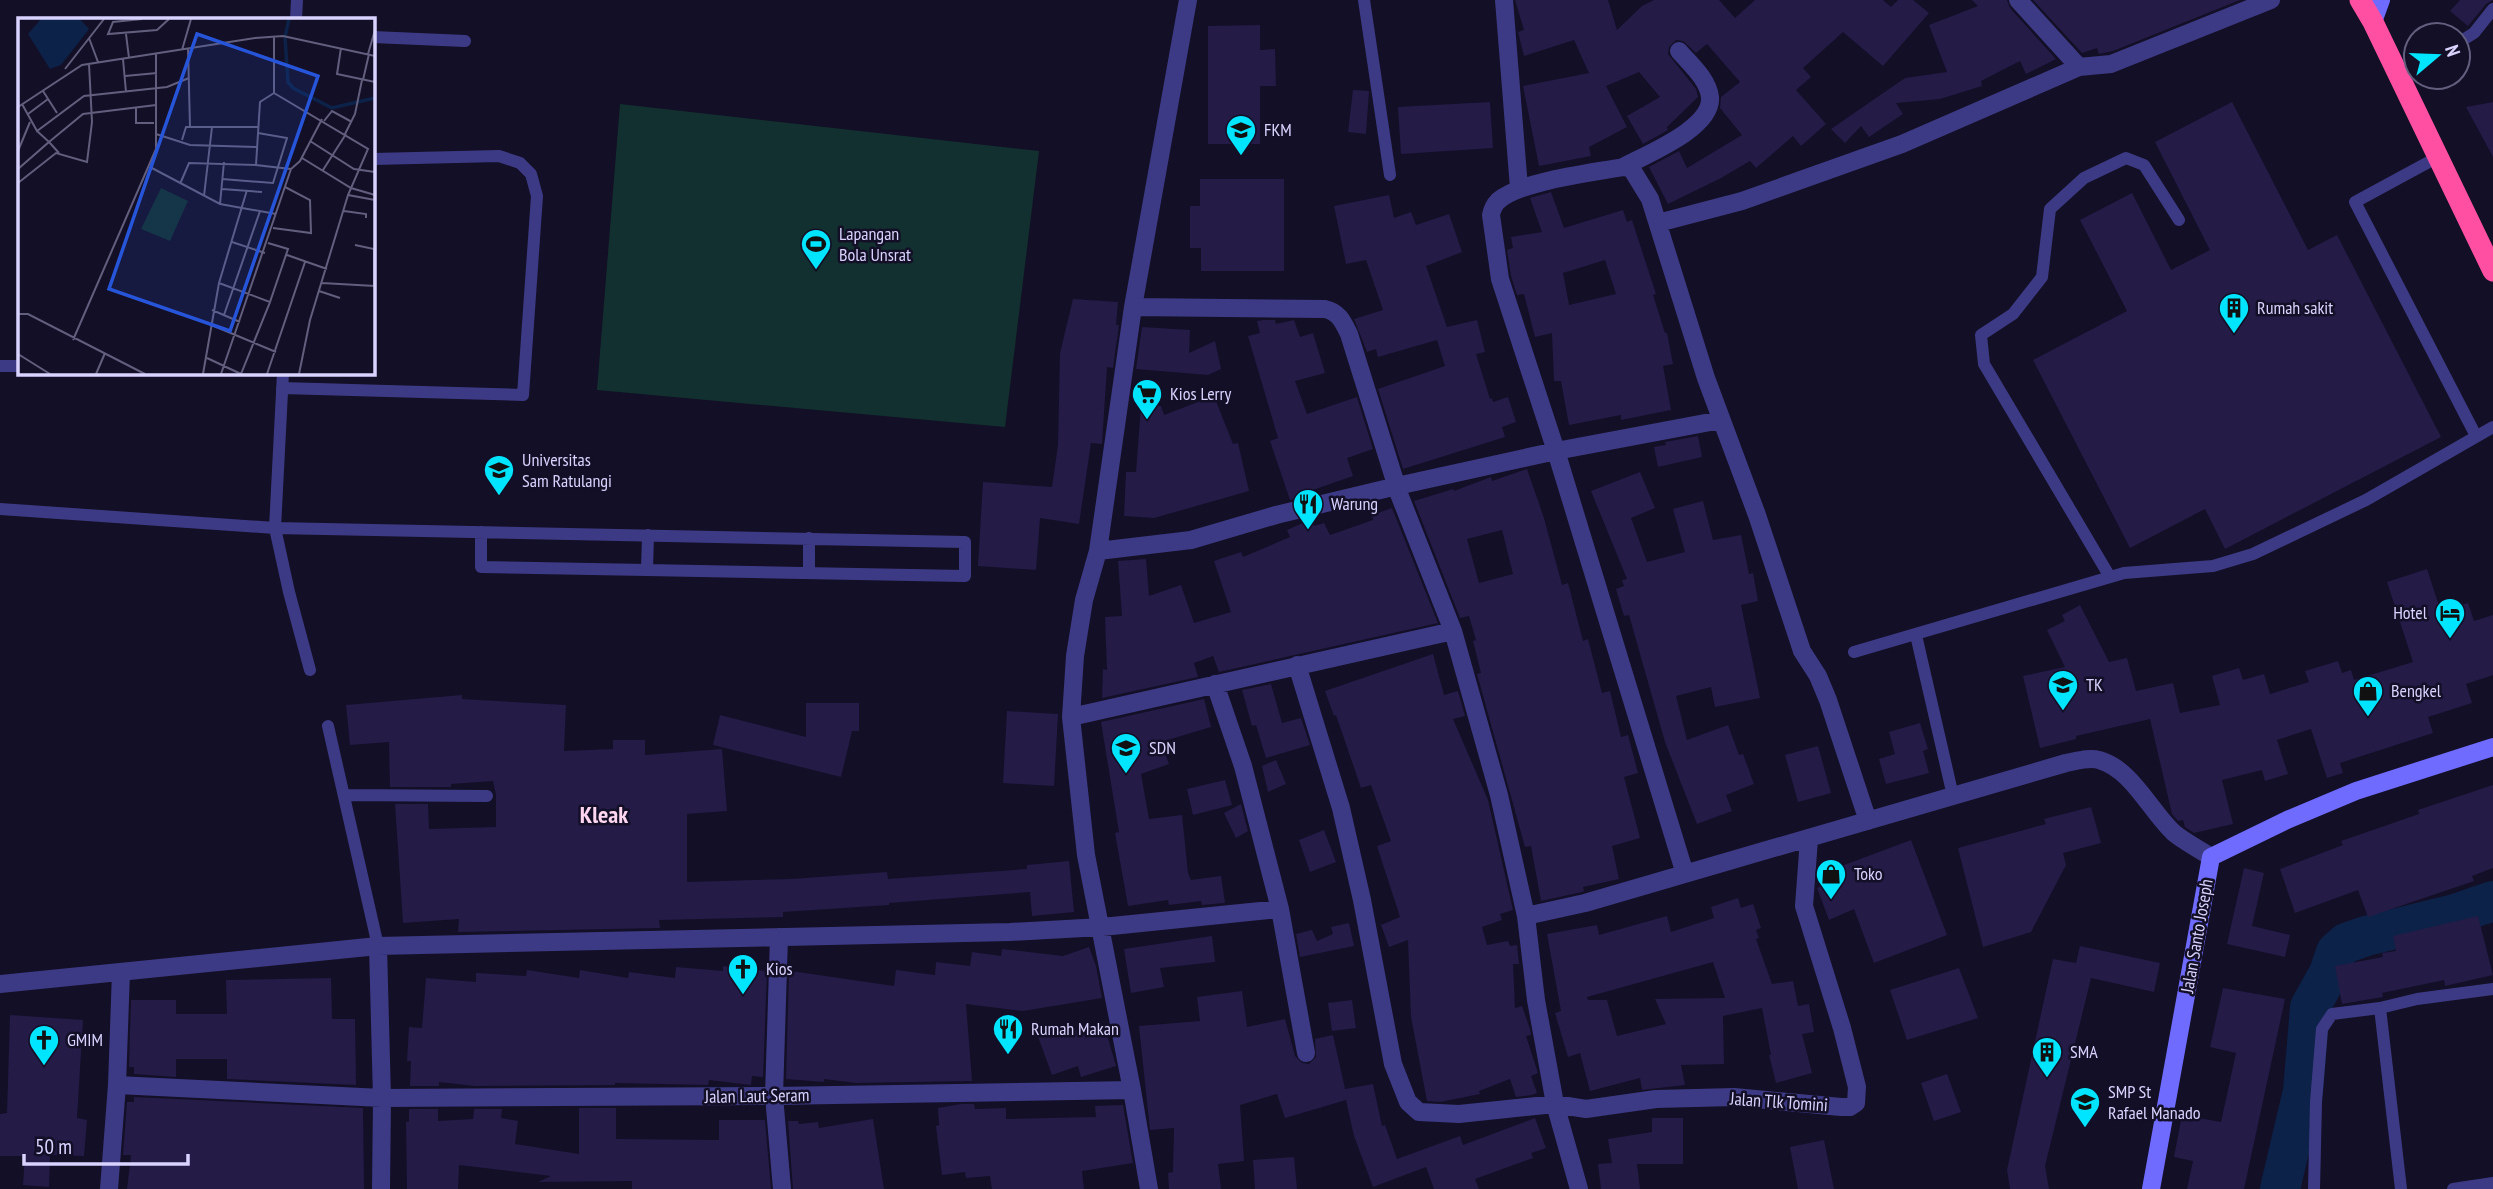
<svg xmlns="http://www.w3.org/2000/svg" width="2493" height="1189" viewBox="0 0 2493 1189" font-family="'PT Sans Narrow',sans-serif">
<rect width="100%" height="100%" fill="#130f26"/>
<path fill="#12302f" d="M620,104L1039,151L1005,427L597,390Z"/>
<g fill="none" stroke-linecap="round" stroke-linejoin="round">
<path stroke="#0c2248" stroke-width="40" d="M2280,1189L2303,1091L2310,1007L2329,973L2336,952L2346,943L2366,936L2455,914L2493,901"/>
</g>
<path fill="#241b47" fill-rule="evenodd" d="M1515,0H1608L1617,30L1642,6L1654,0H1719L1735,18L1755,0H1883L1891,7L1898,0H1913L1929,13L1883,66L1843,32L1803,68L1811,77L1796,90L1826,124L1801,146L1793,136L1756,168L1750,161L1721,178L1668,204L1649,167L1679,151L1687,168L1742,135L1720,108L1721,97L1740,82L1707,44L1696,53L1683,41L1676,40L1669,47L1668,54L1696,89L1698,97L1667,127L1668,130L1643,144L1627,116L1660,97L1639,72L1606,86L1627,127L1589,147L1591,156L1539,166L1523,86L1589,73L1574,40L1524,56L1518,32L1524,30Z
M1972,0H2007L2010,8L2056,59L2026,74L2020,61L1981,81L1982,86L1940,99L1896,103L1903,114L1869,137L1861,126L1845,143L1831,129L1905,78L1947,72L1929,25L1978,6Z
M2033,0H2240L2113,51L2099,54L2097,48L2082,53Z
M2460,0H2493L2486,4L2468,26L2450,11Z
M1260,25V50L1275,49L1276,86H1260V144H1208V26Z
M1353,90L1369,91L1366,134L1348,132Z
M1490,102L1493,148L1401,154L1398,107Z
M2232,102L2308,250L2337,235L2441,437L2225,549L2205,509L2130,548L2033,360L2127,311L2080,220L2132,193L2171,270L2210,250L2155,142Z
M2493,102V157L2466,107Z
M1200,179H1284V271H1201V248H1190V206H1200Z
M1551,192L1564,228L1623,210L1627,222L1632,220L1656,294L1653,295L1665,333H1667L1673,364L1663,366L1671,410L1621,420V415L1569,425L1561,381H1554L1552,333L1535,337L1524,294L1517,295L1511,276L1507,250L1513,248L1511,237L1542,232L1530,198ZM1605,260L1616,294L1569,305L1563,273Z
M1389,195L1394,218L1411,212L1416,225L1449,214L1462,252L1426,266L1447,327L1477,320L1485,352L1476,354L1490,399L1492,398L1493,402L1508,397L1516,422L1502,427L1505,437L1403,469L1378,389L1445,366L1437,340L1378,357L1376,349L1367,352L1354,319L1383,310L1366,260L1346,264L1334,206Z
M1073,299L1118,302L1116,325H1119L1113,368L1107,367L1102,444L1091,443L1079,524L1040,518L1036,570L978,566L983,482L1052,487L1058,445L1060,353Z
M1263,320H1275L1276,324L1294,320L1300,337L1313,333L1325,373L1295,381L1307,414L1357,397L1373,449L1347,458L1353,476L1310,491L1312,495L1290,500L1270,441L1278,438L1248,336L1260,333L1257,321Z
M1142,327L1190,330L1189,353L1215,341L1221,369L1208,375L1136,369Z
M1214,396L1233,444L1238,443L1249,491L1154,518L1124,516L1126,472H1136L1141,406H1161L1164,415Z
M1698,436L1702,457L1658,467L1654,447L1666,445L1665,442Z
M1527,469L1544,518L1562,585L1568,583L1583,641L1588,639L1602,693L1610,691L1621,737L1628,735L1638,773L1624,777L1640,838L1612,846L1619,879L1583,887L1584,891L1582,892L1541,901L1531,846L1525,847L1477,674L1481,673L1473,641L1476,640L1469,616L1460,618L1414,501L1453,489L1454,491L1491,477L1492,481ZM1502,530L1513,574L1479,583L1467,539Z
M1640,472L1655,508L1631,518L1647,562L1685,552L1673,509L1703,501L1713,540L1741,535L1749,574L1753,573L1758,601L1741,605L1760,698L1715,707L1711,687L1676,696L1687,740L1728,725L1739,755L1743,754L1754,784L1726,795L1732,811L1697,824L1665,742L1629,615L1624,616L1616,589L1624,586L1622,580L1627,579L1591,491Z
M1392,508L1438,623L1219,672L1213,656L1194,663L1198,677L1102,698L1103,669L1107,670L1105,617L1122,616L1118,561L1146,559L1149,596L1181,585L1194,623L1231,612L1214,561L1241,552L1243,557L1290,537L1287,530L1312,519L1314,526L1324,523L1330,535L1373,520L1372,515Z
M2427,569L2441,612L2468,603L2474,621L2493,615V675L2466,684L2472,703L2428,717L2433,733L2340,763L2343,773L2327,778L2311,729L2277,740L2288,774L2265,781L2262,770L2222,780L2233,824L2194,833L2185,827L2183,820L2178,821L2172,814L2150,719L2076,736V739L2040,748L2023,676L2065,667L2047,630L2065,621L2062,615L2080,605L2109,662L2127,658L2136,691L2173,683L2180,713L2220,705L2212,676L2239,668L2243,680L2264,674L2270,694L2309,682L2305,671L2338,661L2342,673L2351,670L2354,680L2413,662L2387,582Z
M1433,654L1444,695L1458,691L1465,716L1453,719L1488,800L1513,910L1500,914L1502,920L1482,927L1487,945L1508,941L1510,946L1517,945L1519,964H1513L1515,1008L1522,1006L1530,1029L1531,1035L1526,1036L1538,1073L1531,1076L1537,1093L1532,1095L1516,1097L1510,1079L1479,1091L1480,1094L1440,1102L1427,1101L1411,1017L1408,940L1389,947L1381,925L1400,917L1377,846L1391,841L1371,785L1361,788L1336,715L1334,716L1325,691Z
M1271,684L1282,723L1301,718L1310,745L1266,758L1256,725L1252,726L1242,690Z
M462,695V699L566,705L564,751L613,749V740H645V755L722,749L727,811L687,814V882L792,879L887,872L888,879L1027,869V865L1069,861L1074,912L1032,916L1030,892L889,903V905L783,912V917L659,920L660,928L458,932L459,919L403,923L395,804H428L429,829L496,827V795L493,781L451,784V787H390L389,742L350,745L346,705Z
M1204,699L1211,727L1161,742L1169,764L1141,774L1149,819L1182,815L1188,873L1191,880L1221,876L1225,903L1202,905L1201,901L1169,905L1168,900L1128,906L1115,833L1119,832L1101,722Z
M806,703H859V731H852L841,777L713,745L720,715L806,737Z
M1007,711L1058,714L1054,786L1003,783Z
M1920,723L1928,749L1923,751L1929,773L1886,784L1879,759L1895,754L1889,732Z
M1818,746L1831,793L1798,802L1785,755Z
M1276,760L1286,784L1268,792L1262,766Z
M1225,780L1232,805L1193,815L1187,789Z
M2493,785V868L2472,876L2474,881L2368,917L2358,890L2295,913L2280,869L2343,845L2341,841L2419,814L2418,810Z
M1241,804L1248,831L1236,838L1224,813Z
M2091,807L2101,843L2063,853L2066,865L2031,932L1983,947L1958,848L2046,824L2044,819Z
M1324,830L1336,862L1310,872L1299,840Z
M1911,840L1947,935L1874,963L1854,909L1829,920L1817,888L1842,878L1839,867Z
M2244,868L2264,873L2252,926L2290,935L2285,957L2227,944Z
M1738,898L1741,908L1753,904L1761,928L1756,930L1759,938L1756,939L1772,984L1793,981L1798,1006L1809,1004L1814,1032L1802,1034L1812,1073L1776,1083L1769,1055H1771L1762,1008L1723,1016L1724,1064L1681,1065L1685,1085L1642,1090L1640,1078L1590,1091L1580,1053L1568,1057L1555,1013L1561,1011L1547,934L1597,925L1599,935L1667,916L1671,932L1714,918L1711,907ZM1713,962L1725,998L1655,999L1666,1024L1617,1036L1607,1000H1588L1587,997Z
M2478,916L2493,975L2445,986L2444,980L2382,993L2383,997L2342,1004L2335,966L2383,957L2382,953L2396,951L2393,936Z
M1349,923L1354,946L1300,957L1296,934L1312,930L1317,941L1333,934L1331,927Z
M1212,936L1215,962L1160,968L1164,987L1131,993L1124,949Z
M2080,946L2160,963L2154,992L2091,978L2045,1166L2049,1189H2010L2007,1170L2053,959L2076,963Z
M1089,947L1096,966L1102,998L1023,1011L966,1004L972,1081L856,1083L824,1079V1082L786,1079L789,973L791,971L894,986L896,970L935,975L936,962L970,966L972,952L1001,956L1002,949L1063,956Z
M723,966L767,971L763,1077L752,1076L751,1085L709,1080L708,1085L615,1083V1085L475,1086L439,1082V1086H410L411,1061H407L409,1027L422,1028L426,978L476,982V973L526,976L527,970L579,978L580,970L628,978L629,972L675,978L676,967L723,971Z
M1959,968L1978,1018L1907,1040L1890,990Z
M331,978L332,1019H355L356,1085L227,1079V1059H176V1077L134,1074V1067H129L131,1000H176V1014H227L226,980Z
M2223,988L2285,999L2244,1189H2187L2193,1161L2174,1157L2182,1115L2221,1122L2236,1053L2210,1047Z
M1242,991L1247,1027L1285,1019L1295,1056L1302,1063L1309,1064L1316,1057L1315,1039L1333,1035L1345,1089L1373,1084L1382,1126L1385,1125L1397,1159L1460,1136L1463,1145L1535,1118L1546,1148L1531,1153L1533,1158L1475,1179L1479,1189H1434L1426,1167L1373,1187L1354,1136L1346,1100L1285,1118L1277,1094L1240,1105L1244,1161L1218,1164L1221,1189H1169L1168,1173L1173,1172L1174,1128L1150,1130L1139,1026L1200,1021L1197,997Z
M1352,1000L1356,1028L1332,1031L1328,1003Z
M10,1015L83,1020L77,1118L87,1120L84,1156L50,1155L49,1187L23,1185L25,1156H0V1114L7,1113Z
M1105,1028L1116,1066L1081,1077L1078,1066L1052,1075L1037,1034Z
M1947,1074L1961,1112L1934,1121L1921,1083Z
M134,1097L363,1108L364,1189H127L131,1155H123L127,1102H134Z
M961,1104H974L975,1109L1006,1108V1119L1096,1117L1095,1106L1123,1105L1133,1163L1082,1171L1084,1189H992L990,1176L966,1178L965,1172L942,1175L936,1126L939,1125L938,1108Z
M579,1108H616V1139L719,1140V1120H765L771,1189H632V1181L538,1182L551,1176L459,1165L458,1189H407L406,1122H409V1109H438V1121L473,1119L474,1109H502L501,1118L518,1121L515,1144L579,1154Z
M1652,1118H1683V1164H1637L1640,1189H1601L1598,1164L1612,1163L1608,1139L1652,1132Z
M873,1119L884,1189H793L788,1121H798L799,1124L818,1122L819,1128Z
M1824,1140L1834,1189H1798L1790,1147Z
M1294,1157L1297,1189H1255L1253,1160Z"/>
<g fill="none" stroke-linecap="round" stroke-linejoin="round">
<path stroke="#3d3a85" stroke-width="12" d="M1364,0L1390,175
M296,19L297,0
M373,37L465,41
M2458,43L2474,33L2493,9
M2438,157L2355,202L2476,436
M0,366H19
M283,373L275,528L289,592L310,670
M282,388L523,395L537,196L531,174L520,163L499,156L373,159
M0,509L275,528L965,542V576L647,570L648,535
M481,532V567L647,570
M809,573V538
M2110,577L1984,364L1981,335L2013,314L2042,277L2050,209L2084,178L2126,158L2144,165L2179,220
M1916,635L1953,796
M1854,652L2124,573L2213,566L2253,554L2366,500L2493,427
M328,726L378,946
M344,795L487,796
M2380,1008L2401,1189
M2314,1189L2316,1102L2322,1029L2332,1014L2380,1008L2417,999L2493,989
M2453,1189L2493,1183"/>
<path stroke="#3d3a85" stroke-width="18" d="M1504,0L1519,188
M2018,0L2079,67
M1623,167C1647,154 1713,128 1710,97C1708,79 1690,64 1679,51
M1658,223L1742,201L1902,144L2079,67L2111,64L2271,0
M1133,307L1325,309C1339,312 1343,322 1349,334L1399,494L1453,631L1499,795L1526,916
M1098,551L1191,540L1276,515L1397,486L1556,451L1721,420
M1297,665L1341,808L1362,900L1393,1064L1408,1102L1419,1112L1459,1114L1555,1104L1586,1109L1656,1099L1734,1097L1841,1107H1850L1856,1103L1857,1087L1842,1028L1804,906L1809,839
M1215,684L1243,766L1280,909L1306,1053
M1071,717L1453,631
M1685,874L1556,451L1500,279L1491,215C1492,210 1494,205 1498,201C1520,181 1592,173 1623,167L1631,168L1650,199L1706,378L1757,515L1802,651L1818,676L1828,700L1868,821
M779,937L774,1096L782,1189
M378,946L382,1098L381,1189
M0,984L378,946L1010,932L1102,927L1280,909
M117,1085L382,1098L774,1096L1132,1090
M109,1189L117,1085L121,972
M1149,1189L1132,1090L1086,855L1071,717L1075,656L1084,600L1098,551L1133,307L1188,0
M1579,1189L1555,1104L1536,1000L1526,916L1585,903L2066,763C2077,761 2089,757 2099,760C2132,769 2150,811 2174,833C2185,842 2199,849 2211,857"/>
<path stroke="#6f6bff" stroke-width="18" d="M2373,22L2381,0
M2151,1189L2211,857L2287,820L2356,791L2493,747"/>
<path stroke="#ff4fa3" stroke-width="21" d="M2360,0L2373,22L2493,271"/>
</g>
<defs>
<g id="university-pin" transform="scale(1.575)"><path d="M0 17L-7.5 6A9.5 9.5 0 1 1 7.5 6Z" fill="#00e5ff" stroke="#130f26"/><path d="M0-5L7-2L0 1L-7-2ZM-4 1L0 2.5L4 1V4Q0 6-4 4Z" fill="#111"/></g>
<g id="stadium-pin" transform="scale(1.575)"><path d="M0 17L-7.5 6A9.5 9.5 0 1 1 7.5 6Z" fill="#00e5ff" stroke="#130f26"/><path d="M0-5a6.5 5 0 1 0 0 10a6.5 5 0 1 0 0-10ZM-3.5-1.8h7v3.6h-7Z" fill="#111"/></g>
<g id="building-pin" transform="scale(1.575)"><path d="M0 17L-7.5 6A9.5 9.5 0 1 1 7.5 6Z" fill="#00e5ff" stroke="#130f26"/><path d="M-4-6H4V6H1V3H-1V6H-4ZM-2.5-4.3h1.7v1.8h-1.7ZM.8-4.3h1.7v1.8H.8ZM-2.5-1h1.7V.8h-1.7ZM.8-1h1.7V.8H.8Z" fill="#111"/></g>
<g id="supermarket-pin" transform="scale(1.575)"><path d="M0 17L-7.5 6A9.5 9.5 0 1 1 7.5 6Z" fill="#00e5ff" stroke="#130f26"/><path d="M-6-5.5h2.5l.6 2H6L4.5 2H-2.5L-4.4-4H-6ZM-1.5 3.2a1.3 1.3 0 1 0 .1 0ZM3 3.2a1.3 1.3 0 1 0 .1 0Z" fill="#111"/></g>
<g id="restaurant-pin" transform="scale(1.575)"><path d="M0 17L-7.5 6A9.5 9.5 0 1 1 7.5 6Z" fill="#00e5ff" stroke="#130f26"/><path d="M-5-6h1v4h1v-4h1v4h1v-4h1v5L-1.5 .5V6h-2V.5L-5-1ZM5-6V6H3V1.5H1.5Q1.5-4 5-6Z" fill="#111"/></g>
<g id="hotel-pin" transform="scale(1.575)"><path d="M0 17L-7.5 6A9.5 9.5 0 1 1 7.5 6Z" fill="#00e5ff" stroke="#130f26"/><path d="M-6-4.5h1.5V1H6V5H4.5V3h-9V5H-6ZM-4 0a1.8 1.8 0 1 1 3.6 0ZM.5 0V-2.5h3Q6-2.5 6 0Z" fill="#111"/></g>
<g id="school-pin" transform="scale(1.575)"><path d="M0 17L-7.5 6A9.5 9.5 0 1 1 7.5 6Z" fill="#00e5ff" stroke="#130f26"/><path d="M0-5L7-2L0 1L-7-2ZM-4 1L0 2.5L4 1V4Q0 6-4 4Z" fill="#111"/></g>
<g id="shop-pin" transform="scale(1.575)"><path d="M0 17L-7.5 6A9.5 9.5 0 1 1 7.5 6Z" fill="#00e5ff" stroke="#130f26"/><path d="M-5-2.5h2.3a2.7 3.5 0 0 1 5.4 0H5L5.5 6h-11ZM-1.5-2.5h3a1.5 2.3 0 0 0-3 0Z" fill="#111"/></g>
<g id="church-pin" transform="scale(1.575)"><path d="M0 17L-7.5 6A9.5 9.5 0 1 1 7.5 6Z" fill="#00e5ff" stroke="#130f26"/><path d="M-1.2-6h2.4v3.5h3.3v2.4h-3.3V6h-2.4V-.1h-3.3v-2.4h3.3Z" fill="#111"/></g>
</defs>
<g fill-rule="evenodd">
<use href="#university-pin" x="1241" y="130"/>
<use href="#stadium-pin" x="816" y="244"/>
<use href="#building-pin" x="2234" y="308"/>
<use href="#supermarket-pin" x="1147" y="394"/>
<use href="#university-pin" x="499" y="470"/>
<use href="#restaurant-pin" x="1308" y="504"/>
<use href="#hotel-pin" x="2450" y="613"/>
<use href="#school-pin" x="2063" y="685"/>
<use href="#shop-pin" x="2368" y="691"/>
<use href="#school-pin" x="1126" y="748"/>
<use href="#shop-pin" x="1831" y="874"/>
<use href="#church-pin" x="743" y="969"/>
<use href="#restaurant-pin" x="1008" y="1029"/>
<use href="#church-pin" x="44" y="1040"/>
<use href="#building-pin" x="2047" y="1052"/>
<use href="#school-pin" x="2085" y="1102"/>
</g>
<g text-anchor="middle" stroke-width="5" stroke-linejoin="round" paint-order="stroke">
<g font-size="18" fill="#d9d4ff" stroke="#130f26" text-anchor="start">
<text x="1264" y="136">FKM</text>
<text x="839" y="240">Lapangan<tspan x="839" dy="21">Bola Unsrat</tspan></text>
<text x="2257" y="314">Rumah sakit</text>
<text x="1170" y="400">Kios Lerry</text>
<text x="522" y="466">Universitas<tspan x="522" dy="21">Sam Ratulangi</tspan></text>
<text x="1331" y="510">Warung</text>
<text x="2427" y="619" text-anchor="end">Hotel</text>
<text x="2086" y="691">TK</text>
<text x="2391" y="697">Bengkel</text>
<text x="1149" y="754">SDN</text>
<text x="1854" y="880">Toko</text>
<text x="766" y="975">Kios</text>
<text x="1031" y="1035">Rumah Makan</text>
<text x="67" y="1046">GMIM</text>
<text x="2070" y="1058">SMA</text>
<text x="2108" y="1098">SMP St<tspan x="2108" dy="21">Rafael Manado</tspan></text>
</g>
<g font-size="18" fill="#d9d4ff" stroke="#130f26">
<text transform="translate(2197 936) rotate(-80)" y="6">Jalan Santo Joseph</text>
<text transform="translate(757 1096) rotate(-1)" y="6">Jalan Laut Seram</text>
<text transform="translate(1779 1102) rotate(4)" y="6">Jalan Tlk Tomini</text>
</g>
<g font-size="24" font-weight="bold" fill="#ffd6f0" stroke="#130f26">
<text x="604" y="823">Kleak</text>
</g>
</g>
<g transform="translate(18 18)">
<rect width="357" height="357" fill="#130f26"/>
<path d="M143,170L170,183L152,223L123,211Z" fill="#12302f"/>
<path d="M23,1H62L71,11L43,47L32,51L10,16Z" fill="#0c2248"/>
<path fill="none" stroke="#0c2248" stroke-width="3.5" d="M271,1L267,19L270,64L275,70L314,90L357,80"/>
<path fill="none" stroke="#625e7d" stroke-width="2" d="M124,1L95,4L90,16L139,12L151,1M108,16L111,40M256,18V75L350,131L330,177L292,302L281,356M71,20L80,44M170,30L172,109M323,30L319,56L357,64M164,32L173,1M350,36L357,12M105,41L108,74M47,51L86,1M107,58L139,55M345,62L351,36M25,73L39,95M256,75L242,84L238,147L273,151M4,86L19,113L66,78L149,69L171,60M0,89L64,47L237,20L265,18L357,38M118,90V105H136M10,96L30,81M306,103L314,93L334,104M19,113L31,124L65,96L138,87M138,116L172,127L239,129M327,116L337,96L344,62M164,122L168,109H241M292,123L336,151L357,154M0,133L12,104M284,140L333,170L357,177M132,149L202,186L258,196M0,151L31,124L41,135M305,152L328,116M204,161L255,165L269,120L240,115M0,165L38,135L69,144L74,104L71,46M162,166L171,145L238,147M204,171L244,174M330,177L357,182M186,178L194,109M202,186L206,144M326,193L348,196V200M255,210L293,215L292,182L267,169M214,224L247,235M250,225L270,231L252,284M337,227L356,231V268M269,237L309,251M201,265L252,284L223,356M304,265L357,268M301,273L322,280M194,292L222,304M0,296H10L127,356M206,297L242,193M191,306L258,334M55,322L138,131V36M0,336L32,356M189,340L223,356M78,356L87,335M185,356L201,265L229,172M203,356L273,151L282,143L304,101M249,356L287,244"/>
<path fill="#2655da" fill-opacity="0.15" stroke="#2655da" stroke-width="3.5" d="M179,16L300,58L212,313L91,271Z"/>
<rect width="357" height="357" fill="none" stroke="#d9d4ff" stroke-width="3.5"/>
</g>
<g transform="translate(2437 56) rotate(71)"><circle r="33" fill="#130f26" stroke="#625e7d" stroke-width="2"/>
<path d="M0-5L12 26L0 18L-12 26Z" fill="#00e5ff"/>
<text y="-10" font-size="19" font-weight="bold" text-anchor="middle" fill="#d9d4ff">N</text>
</g>
<path d="M24 1154v10h164v-10" fill="none" stroke="#d9d4ff" stroke-width="3.5"/>
<text x="35" y="1154" font-size="21" fill="#d9d4ff" stroke="#130f26" stroke-width="5" paint-order="stroke">50 m</text>
</svg>
